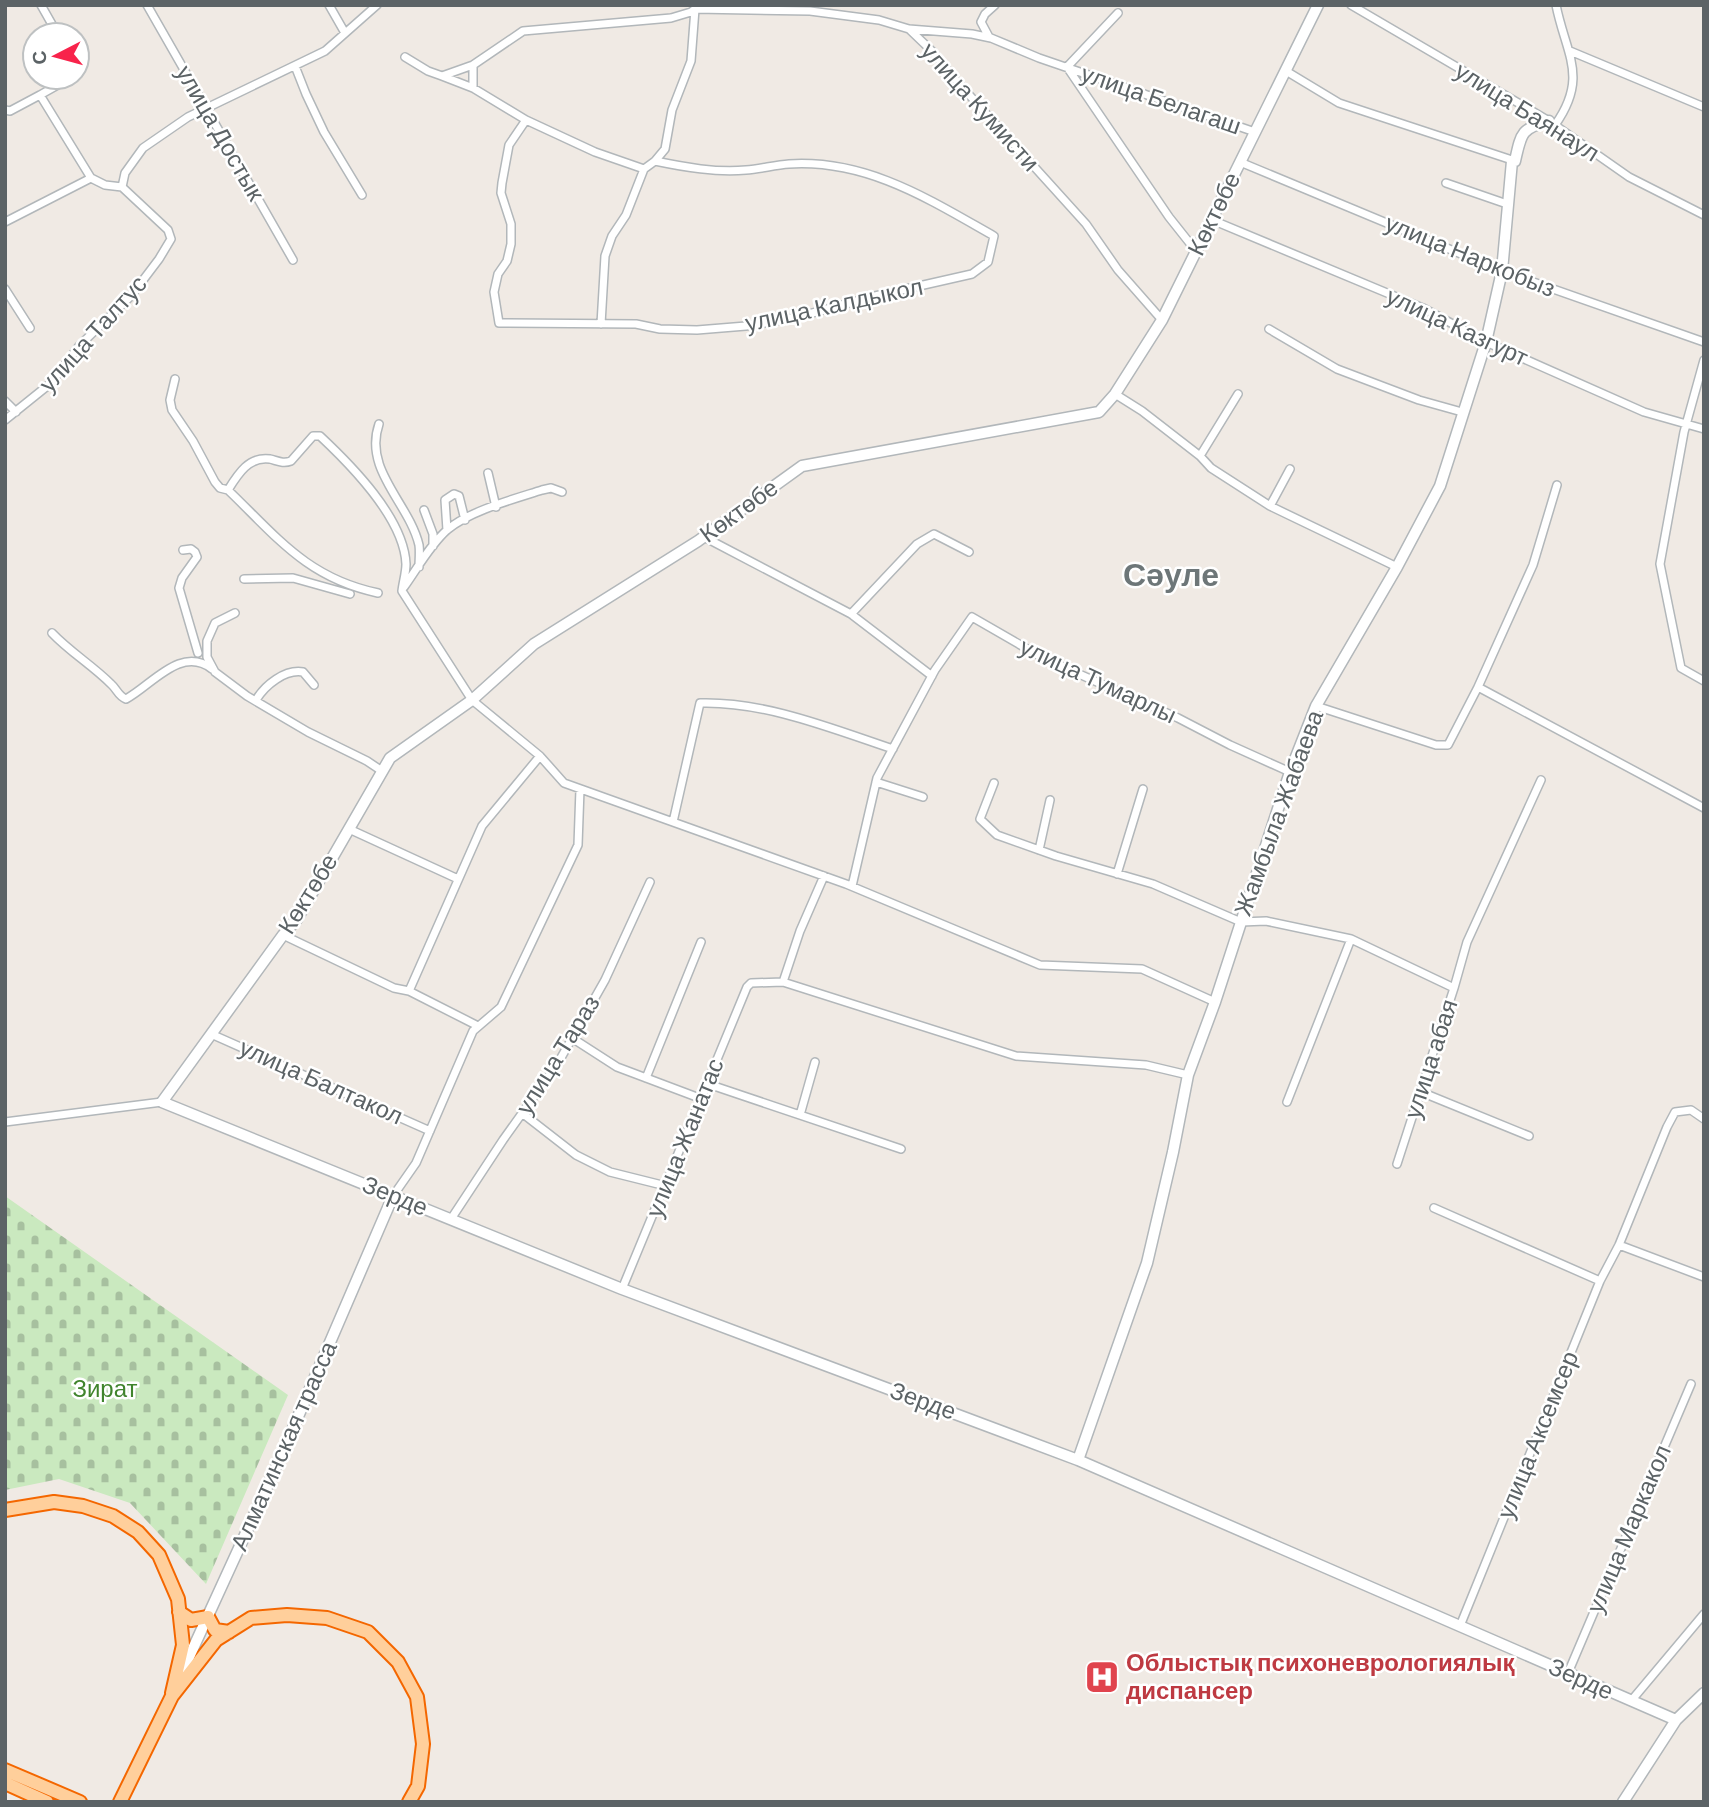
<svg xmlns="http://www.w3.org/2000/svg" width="1709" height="1807" viewBox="0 0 1709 1807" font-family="Barlow,sans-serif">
<defs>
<pattern id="cemetery-stones" width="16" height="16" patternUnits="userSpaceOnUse" patternTransform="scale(1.75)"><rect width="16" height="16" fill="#cae9bf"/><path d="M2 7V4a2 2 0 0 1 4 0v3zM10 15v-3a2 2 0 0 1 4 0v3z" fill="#a7c09f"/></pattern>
</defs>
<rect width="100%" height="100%" fill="#f0eae4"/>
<path fill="url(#cemetery-stones)" d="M5,1196L288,1395L206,1584L130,1503L59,1479L5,1490Z"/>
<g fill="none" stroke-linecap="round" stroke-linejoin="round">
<g stroke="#b2b7ba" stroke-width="10">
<path id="minor" d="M41,5L58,35
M147,5L293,260
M329,5L345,33
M1351,5L1549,121L1629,177L1704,215
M1118,13L1067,67L1169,217L1196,251
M909,29L972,34L991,38L1039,58L1255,132
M989,37L981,22L985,14L995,5
M1570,51L1704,107
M405,57L428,71L442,76L473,65L523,31L671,18L691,12L695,9L810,11L879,20L909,29L934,53L953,77L1086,224L1118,270L1162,320
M473,65V88
M295,66L306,94L324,132L362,195
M77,68V73
M1286,71L1339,103L1515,161
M442,76L473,88L526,120L509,145L502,183L501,193L511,224V244L507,261L498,274L494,292L499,323L636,324L660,329L697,330L746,326L794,318L875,296L972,274L988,262L994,236C930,200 867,159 789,164C775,165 760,169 746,170C717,173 684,167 655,161
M40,95L72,77
M5,110L10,111L40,95L91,178
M526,120L595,152L644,169L655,161L665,149L672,110L691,61L695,9
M1555,125C1589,77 1566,55 1556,5
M1240,162L1502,271L1704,342
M1446,183L1507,204
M122,187L125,173L143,148L188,117L325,51L377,5
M1212,220L1423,308L1486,342L1644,412L1704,429
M5,222L91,178
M5,289L30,328
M601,324L605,256L612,236L626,215L644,169
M1269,329L1337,369L1419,400L1462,412
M1704,360L1684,432L1660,564L1681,668L1704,681
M175,379L170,400L172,410L193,441L215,482L220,488L228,490C277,537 307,578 378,593
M1115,394L1142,411L1200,456L1238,394
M5,401L16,412
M5,420L51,383L79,346L131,296L159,259L171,239L168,230L122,187L105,185L91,178
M379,424C363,470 409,503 419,545C420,552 419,560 419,567
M1200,456L1211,468L1270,506L1290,469
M488,473L496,507
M228,490C238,474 249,456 270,459C278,461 283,464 291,461L313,436H320C351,465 404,518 406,564C406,573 403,582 402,591L472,700L540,756L564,783L846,884L1040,965L1142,969L1215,1002
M1270,506L1397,567
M424,510L433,534V546
M447,530L445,500L454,494L459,496L465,520
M704,537L851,614L932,676
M183,550L191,549L195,552L197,557L182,578L179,588L198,653
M244,579L293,578L350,594
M404,587C417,569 430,545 447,530C469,511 514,499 542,490L551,488L562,492
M235,613L215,623L207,641V657L215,672L247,696L308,732L367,761L382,771
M851,614L917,544L934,534L969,552
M52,633C70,652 92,665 111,684C117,689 118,696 126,699C152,685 181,645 212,669
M1478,687L1704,808
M256,700C265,685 285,669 303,672L314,685
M1316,706L1436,745H1448L1478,687L1533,565L1557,485
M876,782L923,797
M994,783L980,819L997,835L1056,856L1153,884L1241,922L1266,921L1351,939
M673,822L700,703C764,701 833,729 893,749
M349,829L458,879
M1039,850L1050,800
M1117,874L1143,789
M852,886L877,778L935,670L972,617L1043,658L1178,718L1230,745L1290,772
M283,935L394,988L409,991L478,1026
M783,982L800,931L824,876
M1454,988L1467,942L1541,780
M409,991L482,826L540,756
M211,1034L430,1131
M572,1038L617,1067L702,1099
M646,1078L701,942
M708,1084L901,1149
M1421,1092L1529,1136
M1287,1102L1351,939L1454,988L1397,1164
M522,1113L576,1155L610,1172L666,1186
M800,1115L815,1062
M5,1122L162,1102
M393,1196L416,1163L473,1031L501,1007L578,845L580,789
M1434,1208L1600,1281
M451,1219L503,1140L558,1063L605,980L650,882
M1619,1245L1704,1277
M622,1289L747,987L751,983L783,982L1016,1056L1146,1065L1188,1075
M1460,1626L1600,1281L1619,1245L1667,1127L1675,1112L1691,1110L1704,1119
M1568,1673L1691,1384
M1631,1701L1704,1614"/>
</g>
<g stroke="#b2b7ba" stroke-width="13">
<path id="tertiary" d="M1318,5L1162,320L1115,394L1099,412L802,466L698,541L534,644L472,700L390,758L297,919L283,935L162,1102L622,1289L1078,1460L1676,1720
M1078,1460L1147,1263L1173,1152L1188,1075L1215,1002L1290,772L1316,706L1397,567L1440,486L1486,342L1502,271L1512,161H1515C1521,134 1521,128 1549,121
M179,1679L278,1463L393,1196
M1623,1802L1676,1720L1704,1693"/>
</g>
<g stroke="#f46700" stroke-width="16">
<path id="trunk" d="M5,1510L54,1502L83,1506L113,1516L138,1532L159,1555L178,1599L183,1645L172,1693
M179,1612L191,1620L208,1617L215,1630L229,1632
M5,1770L80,1802
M5,1783L47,1802
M120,1802L172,1696L216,1640L251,1618L287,1615L327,1618L368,1632L398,1662L417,1697L423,1744L418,1786L409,1802"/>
</g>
<use href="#minor" stroke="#fff" stroke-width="7"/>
<use href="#tertiary" stroke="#fff" stroke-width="10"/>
<use href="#trunk" stroke="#ffcf9b" stroke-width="12"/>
</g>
<defs>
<g id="hospital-square" transform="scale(1.75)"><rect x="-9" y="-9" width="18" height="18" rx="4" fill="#e0444e" stroke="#fff"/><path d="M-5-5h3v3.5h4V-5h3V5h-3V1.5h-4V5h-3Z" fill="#fff"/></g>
</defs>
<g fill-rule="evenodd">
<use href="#hospital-square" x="1102" y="1677"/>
</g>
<g text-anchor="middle" stroke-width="5" stroke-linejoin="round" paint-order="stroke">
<g font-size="24" fill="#5c6366" stroke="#fff">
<text transform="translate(1161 100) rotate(19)" y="8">улица Белагаш</text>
<text transform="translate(980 107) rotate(48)" y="8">улица Кумисти</text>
<text transform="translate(1527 112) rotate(32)" y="8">улица Баянаул</text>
<text transform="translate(220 133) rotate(60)" y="8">улица Достык</text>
<text transform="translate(1214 214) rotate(-64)" y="8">Көктөбе</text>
<text transform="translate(1470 256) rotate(22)" y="8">улица Наркобыз</text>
<text transform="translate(834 305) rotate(-12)" y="8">улица Калдыкол</text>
<text transform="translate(1457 327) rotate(25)" y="8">улица Казгурт</text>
<text transform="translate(93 334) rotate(-48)" y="8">улица Талтус</text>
<text transform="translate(739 511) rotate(-36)" y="8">Көктөбе</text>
<text transform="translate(1098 681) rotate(25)" y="8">улица Тумарлы</text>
<text transform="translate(1279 813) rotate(-70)" y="8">Жамбыла Жабаева</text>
<text transform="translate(308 894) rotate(-58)" y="8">Көктөбе</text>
<text transform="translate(558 1055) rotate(-58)" y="8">улица Тараз</text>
<text transform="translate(1431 1059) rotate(-72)" y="8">улица абая</text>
<text transform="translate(321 1082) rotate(24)" y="8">улица Балтакол</text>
<text transform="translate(685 1138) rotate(-68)" y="8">улица Жанатас</text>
<text transform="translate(395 1196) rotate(22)" y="8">Зерде</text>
<text transform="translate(923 1401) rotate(20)" y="8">Зерде</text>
<text transform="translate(1538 1435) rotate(-68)" y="8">улица Аксемсер</text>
<text transform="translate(284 1446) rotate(-66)" y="8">Алматинская трасса</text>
<text transform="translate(1629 1529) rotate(-67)" y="8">улица Маркакол</text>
<text transform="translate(1581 1679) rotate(24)" y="8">Зерде</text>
</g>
<g font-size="24" fill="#40842d" stroke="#fff">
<text x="105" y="1397">Зират</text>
</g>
<g font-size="24" font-weight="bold" fill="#be3a42" stroke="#fff" text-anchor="start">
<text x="1126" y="1671">Облыстық психоневрологиялық<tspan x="1126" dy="28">диспансер</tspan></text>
</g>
<g font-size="32" font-weight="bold" fill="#6d7678" stroke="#fff">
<text x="1171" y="586">Сәуле</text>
</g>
</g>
<rect width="1709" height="1807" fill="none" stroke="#5c6366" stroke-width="14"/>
<g transform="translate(56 56) rotate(264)"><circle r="33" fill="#ffffff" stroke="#bec1c2" stroke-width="2"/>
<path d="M0-5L12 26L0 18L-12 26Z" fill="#f8234b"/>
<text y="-10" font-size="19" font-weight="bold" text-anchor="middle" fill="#5c6366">С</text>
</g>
</svg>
